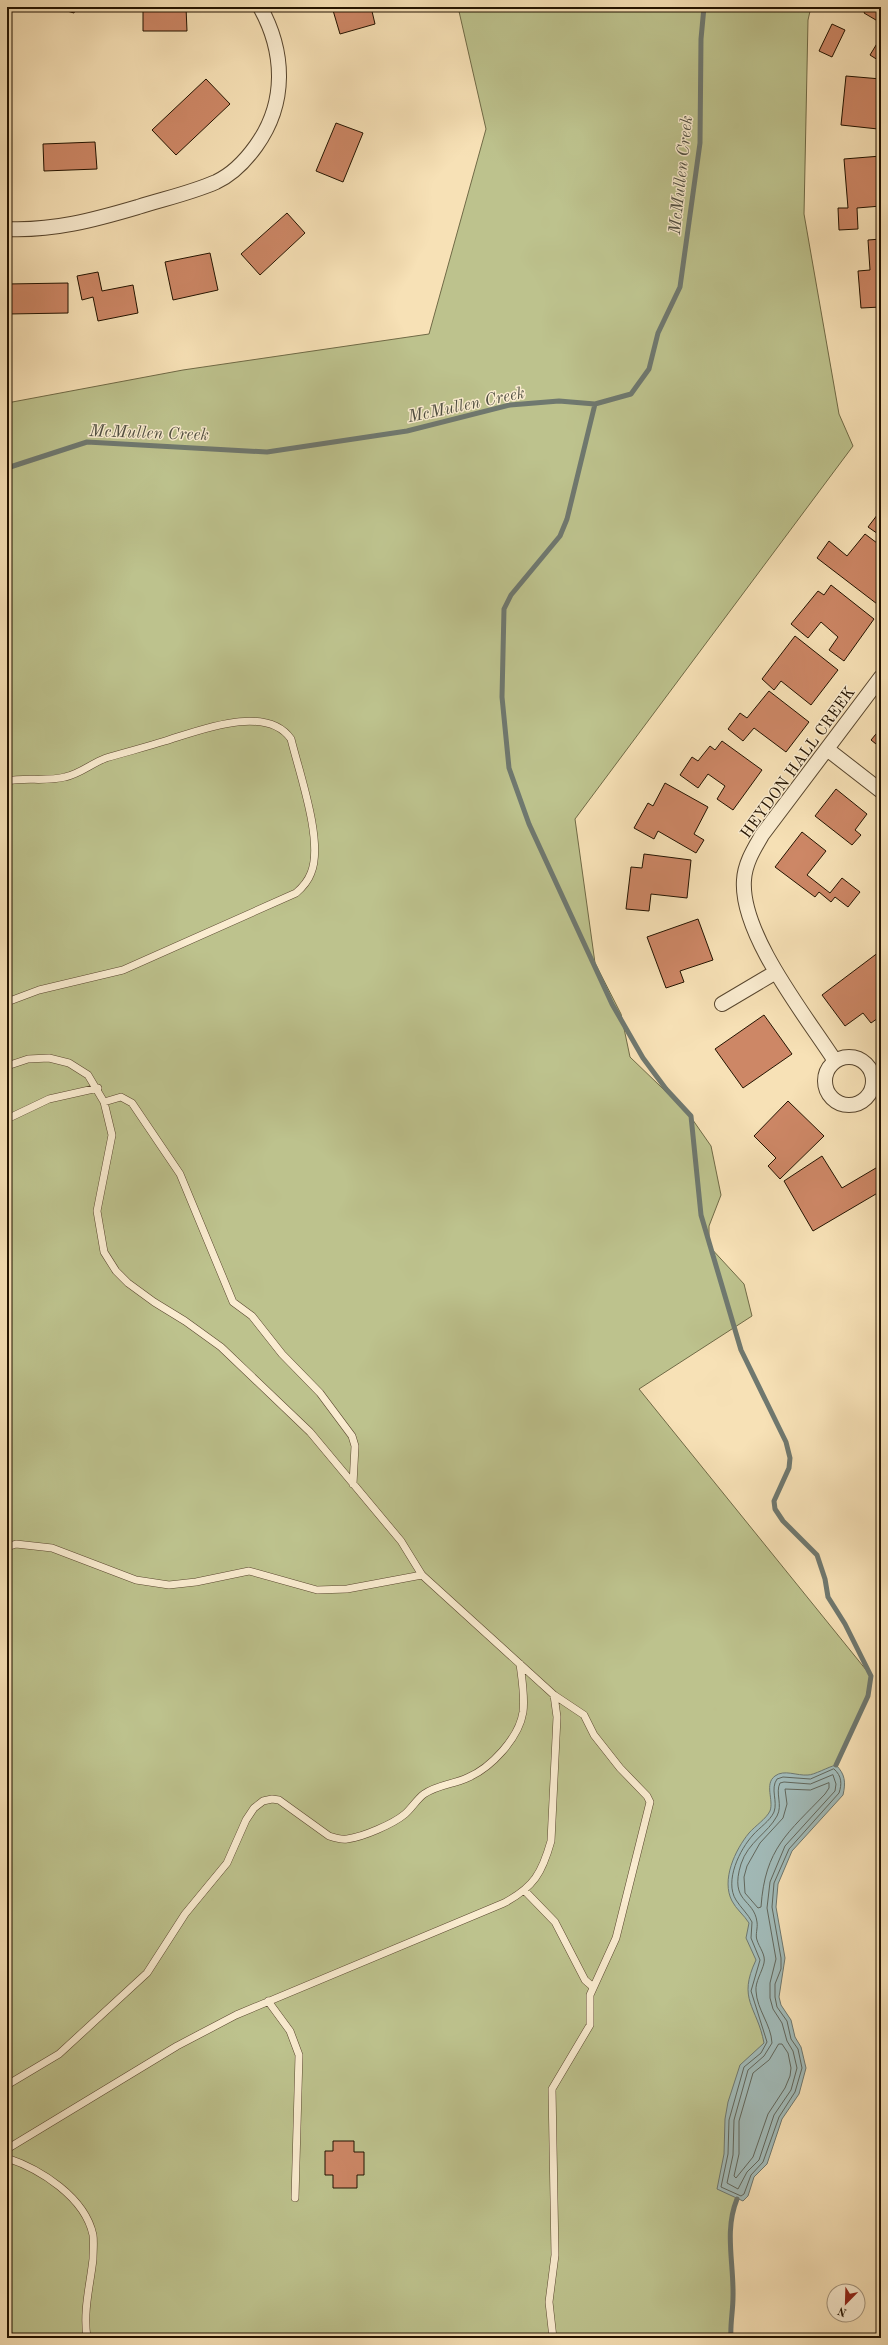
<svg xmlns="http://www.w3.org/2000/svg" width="888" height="2345" viewBox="0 0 888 2345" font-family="'Old Standard TT',serif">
<rect width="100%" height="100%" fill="#f7e1b6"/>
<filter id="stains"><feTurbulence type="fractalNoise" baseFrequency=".005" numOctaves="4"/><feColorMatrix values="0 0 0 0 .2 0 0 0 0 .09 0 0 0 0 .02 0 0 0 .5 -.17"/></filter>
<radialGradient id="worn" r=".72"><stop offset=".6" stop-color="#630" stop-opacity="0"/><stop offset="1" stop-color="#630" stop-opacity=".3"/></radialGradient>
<path fill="#bdc28d" stroke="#706a46" d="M458,7H811L808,20L804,214L839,414L853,446L575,819L595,963L621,1014L630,1057L688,1113L711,1146L721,1195L709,1226V1246L744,1284L752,1316L639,1389L871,1676L865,1701L836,1765V1792L766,1862L770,2014L737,2199C724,2231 734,2263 733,2297C733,2311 730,2324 731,2338H7V403L183,370L429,334L486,129Z"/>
<path fill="#a2bbb9" stroke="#6f786f" d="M836,1765C845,1774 846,1782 843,1795L792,1851L778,1884L776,1907L785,1958L779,1997L781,2005L791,2020L795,2037L801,2047L806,2068L799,2094L782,2119L767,2164L754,2177L748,2196L743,2201L717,2189L724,2154L725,2119L728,2102L740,2065L764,2043C757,2006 737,2000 756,1960L746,1938L749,1923C744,1915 736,1909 732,1901C721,1880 735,1850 749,1833C755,1826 766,1819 770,1811C774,1800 764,1784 775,1776C784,1769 797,1776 808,1775C814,1775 828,1767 836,1765Z"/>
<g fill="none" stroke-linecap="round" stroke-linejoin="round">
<path stroke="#62675c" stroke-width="1" d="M834,1769C842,1776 842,1784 839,1793L789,1849L774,1883L772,1907L781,1958V1969L775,1984V1997L777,2007L787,2021L791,2039L798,2049L802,2068L795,2092L779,2117L763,2162L751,2175L744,2194L741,2196L721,2187L728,2154L729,2120L744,2067L761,2053L767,2042L751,1991L760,1960L751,1938L752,1922C748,1914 741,1908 736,1900C724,1881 740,1849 753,1835C759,1828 770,1821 774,1812C778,1801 770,1789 777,1779L783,1777L810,1779Z
M833,1775L836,1784L835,1791L785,1846L770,1882L767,1908L776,1959L770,1983V1998L773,2009L782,2023L787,2041L793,2051L797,2068L791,2090L774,2115L759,2160L747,2172L738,2189L727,2183L733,2155L734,2120L748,2070L764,2056L772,2043C771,2024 757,2010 756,1991C755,1982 762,1972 764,1963C766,1955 759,1947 757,1940C755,1935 758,1928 757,1922C754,1898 729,1903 741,1864C748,1842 768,1833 777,1816C783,1805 775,1793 780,1783L784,1782L810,1784Z
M829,1783V1788L825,1794C788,1833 765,1848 761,1907L758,1908L745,1893L744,1877L747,1866L760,1843L783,1818L787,1804L785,1789L810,1790Z
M779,2044H782L788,2053L791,2068L790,2076L785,2088L768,2114L753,2157L736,2178L734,2176L739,2154V2121L753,2073L769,2060Z"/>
<path stroke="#6f786f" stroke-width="5" d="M595,404L567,519L560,536L511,595L504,609L502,697L509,768L529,824L612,1004L643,1058L666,1089L691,1116L701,1215L741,1350L786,1442L790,1458L789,1468L774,1501L775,1509L783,1521L817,1555L825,1579L828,1597L845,1624L871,1676L868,1696L836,1765
M7,468L87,442L267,452L407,431L510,405L559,401L595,404L631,394L649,369L658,333L680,287L700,143L701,39L704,7
M731,2338C730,2324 733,2311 733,2297C734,2263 724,2231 737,2199"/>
</g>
<path fill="#cd8766" stroke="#231300" d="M53,7H76L74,13Z
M143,7H186L187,31H143Z
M332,7H371L375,24L340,34Z
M867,7H881V23L864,13Z
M832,24L845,30L832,57L819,51Z
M881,37V62L870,55Z
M846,76L881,79L878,129L841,125Z
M206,79L230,104L176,155L152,130Z
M336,123L363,133L343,182L316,171Z
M95,142L97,169L44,171L43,144Z
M881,156V206L857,208L858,229L839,230L838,208H848L844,159Z
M287,213L305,233L260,275L241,254Z
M881,239V307L861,308L858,271L870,270L868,240Z
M210,253L218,290L173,300L165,262Z
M98,272L102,291L133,285L138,313L98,321L93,297L82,300L77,276Z
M68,283V313L8,314L7,284Z
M878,321H881V358Z
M881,510V536L868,527Z
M865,534L881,546V607L817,558L829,541L847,556Z
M831,585L874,619L844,661L829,650L838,637L821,622L808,638L791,624L818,591L824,595Z
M795,636L838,670L811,705L781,681L774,690L762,679Z
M769,691L809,722L786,752L754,728L743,741L728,729L740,713L747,718Z
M881,728V748L871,740Z
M722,741L762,770L733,810L717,799L725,786L708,774L698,788L680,775L692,757L698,761L710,746L715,750Z
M665,783L708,807L694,834L704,840L696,853L658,831L654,839L634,828L648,803L653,806Z
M836,789L867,814L855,830L861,835L852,845L815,816Z
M802,832L826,851L807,875L830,893L842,878L860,892L848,907L835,897L831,902L819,892L815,897L775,867Z
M644,854L691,860L687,898L651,894L649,911L626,909L631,867L642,868Z
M698,919L713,960L680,971L684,982L666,988L647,937Z
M879,952L881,955V973L878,976L881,980V1016L871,1023L863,1013L845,1026L822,995Z
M764,1015L792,1054L743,1088L715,1049Z
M788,1101L824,1136L780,1179L768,1166L776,1158L754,1136Z
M822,1156L842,1188L881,1165V1191L813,1231L784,1181Z
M333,2141H354V2152H364V2175H357V2188H333V2175H325V2151H333Z"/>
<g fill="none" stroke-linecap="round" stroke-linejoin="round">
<g stroke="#58462e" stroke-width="8">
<path id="lane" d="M7,781C26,777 46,782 65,777C80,774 92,763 106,758C126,752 146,747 165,741C198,731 266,703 291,739C299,772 324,842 311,873C308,881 303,887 296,893L123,970L39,990L7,1002
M7,1066L28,1059L49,1058L69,1063L88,1075L104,1102L112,1135L97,1211L104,1252L116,1271L128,1283L154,1302L185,1321L221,1347L310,1432L401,1541L422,1575L554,1695L557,1717L551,1841C542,1873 534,1887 504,1903L236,2015L177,2046L7,2149
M104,1102L121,1097L132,1103L180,1174L233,1302L252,1316L282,1354L320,1393L352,1436L355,1446L353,1484
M7,1119L49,1099L98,1088
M7,1547L16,1544L52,1548L136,1580L169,1585L196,1582L249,1571L317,1590L347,1589L422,1575
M525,1891L555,1922L585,1980L593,1987
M268,2001L290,2031L299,2055L295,2198
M7,2085L59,2054L147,1973L185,1914L227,1863L246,1820L254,1808L263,1801L272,1799L279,1800L329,1836C335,1838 341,1840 347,1839C363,1837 393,1824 405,1814C412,1808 417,1799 424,1794C437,1785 454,1784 467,1778C491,1768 519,1738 523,1712C525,1696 522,1680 520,1664
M7,2158C40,2169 85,2197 93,2235C94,2242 93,2252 93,2259C90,2286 83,2310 87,2338
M553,2338L549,2302L555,2255L552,2089L590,2025V1995L616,1938L650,1802L647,1796L620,1768L594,1735L584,1715L554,1695"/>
</g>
<g stroke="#58462e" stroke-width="16">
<path id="street" d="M7,229C53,231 94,220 138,207C163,199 191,193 216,182C231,175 246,160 256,146C287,103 285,52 260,7
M827,749L881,791
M722,1004L776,972
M825 1081a24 24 0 1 1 48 0a24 24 0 1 1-48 0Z
M835,1061C806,1016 740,934 744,880C745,863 754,849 762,835L881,677"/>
</g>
<use href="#lane" stroke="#faecd0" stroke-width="7"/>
<use href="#street" stroke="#faecd0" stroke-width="14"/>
</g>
<g text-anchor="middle" stroke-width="3" stroke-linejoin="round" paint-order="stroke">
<g font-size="16" fill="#231300" stroke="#faecd0">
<text transform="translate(797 762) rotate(-54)" y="6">HEYDON HALL CREEK</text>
</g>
<g font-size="17" font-style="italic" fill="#4f4e41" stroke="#faecd0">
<text transform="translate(680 175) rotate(-84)" y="6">McMullen Creek</text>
<text transform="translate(466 404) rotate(-12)" y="6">McMullen Creek</text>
<text transform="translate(149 432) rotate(2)" y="6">McMullen Creek</text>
</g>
</g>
<rect width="888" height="2345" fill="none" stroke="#f7e1b6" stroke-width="24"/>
<rect x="8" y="8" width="872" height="2329" fill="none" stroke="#231300" stroke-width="2"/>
<rect x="12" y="12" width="864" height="2321" fill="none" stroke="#231300"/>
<g transform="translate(846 2303) rotate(203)"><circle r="19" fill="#faecd0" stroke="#a4957d"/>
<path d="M0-3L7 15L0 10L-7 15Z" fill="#8f2418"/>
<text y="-6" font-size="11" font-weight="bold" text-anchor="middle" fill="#231300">N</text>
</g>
<rect width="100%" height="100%" filter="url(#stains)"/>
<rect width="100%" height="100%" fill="url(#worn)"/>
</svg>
